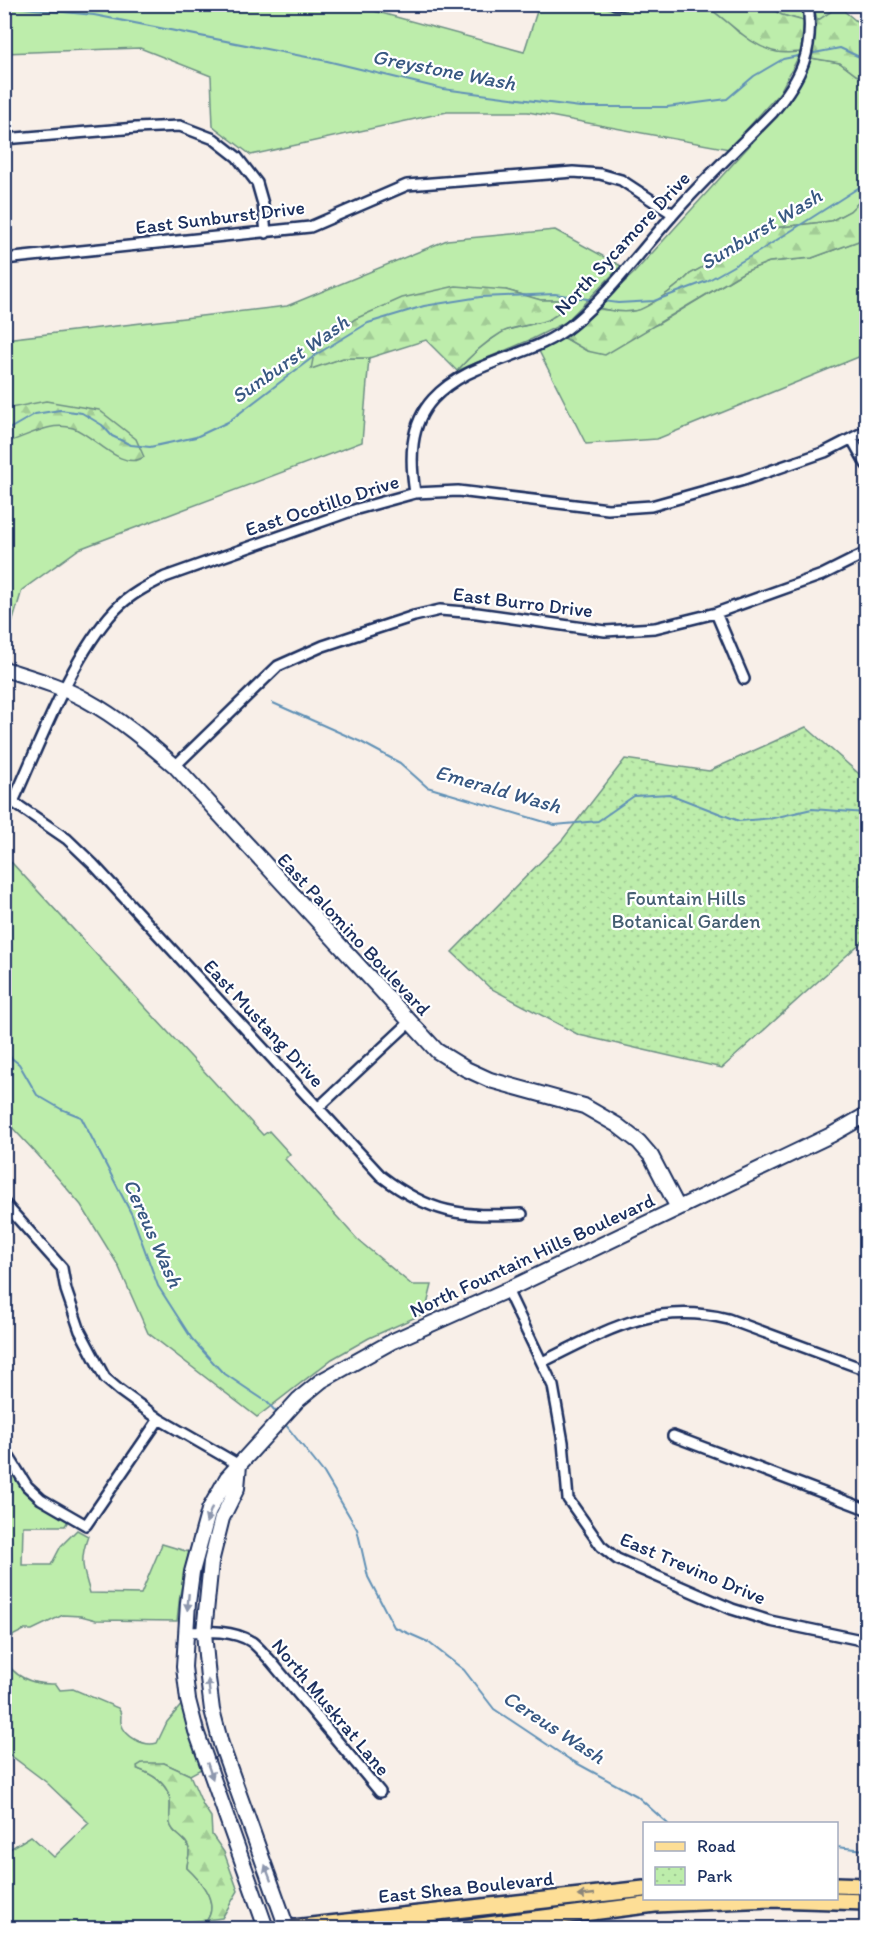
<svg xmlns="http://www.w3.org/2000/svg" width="871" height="1933" viewBox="0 0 871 1933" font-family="Itim,sans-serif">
<defs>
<pattern id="forest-firs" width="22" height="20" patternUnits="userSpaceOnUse" patternTransform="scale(1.5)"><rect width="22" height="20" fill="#bdedab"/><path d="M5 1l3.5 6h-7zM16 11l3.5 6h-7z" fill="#a2cc96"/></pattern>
<pattern id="park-dots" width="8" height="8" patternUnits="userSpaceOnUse" patternTransform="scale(1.5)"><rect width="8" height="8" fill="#bdedab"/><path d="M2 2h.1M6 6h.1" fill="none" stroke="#a2cc96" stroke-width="1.8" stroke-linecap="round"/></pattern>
</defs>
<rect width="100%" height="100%" fill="#f8efe8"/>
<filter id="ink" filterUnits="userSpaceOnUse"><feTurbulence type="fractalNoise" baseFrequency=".0167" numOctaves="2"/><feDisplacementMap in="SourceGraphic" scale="12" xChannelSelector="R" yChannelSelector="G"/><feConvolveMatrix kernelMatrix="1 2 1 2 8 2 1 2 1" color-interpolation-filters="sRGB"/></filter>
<g filter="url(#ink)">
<path fill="#bdedab" stroke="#6c8e84" stroke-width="1.5" d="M4,5H352L524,52L539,5H591L611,9L648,5H704L722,16L738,32L778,52H801L780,92L729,149L528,112H447L251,155L213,126L211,76L140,48L5,53Z
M765,5H803L804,21L782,15Z
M814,5H845L844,11H832L817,21Z
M811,58L840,63L856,75L866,79V195L850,211L831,221L774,228L690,274C681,284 648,309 635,311C622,313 610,311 597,308L634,273L788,103L800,82Z
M555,230L621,266L566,322L532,339L457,371L474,352L503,331L549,320L565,300H540L506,290L311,368L343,358H369L362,442L79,549L22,590L5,647V339L287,306L447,240Z
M866,238V354L657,439L586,444L538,349L563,337L587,351L658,324L744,272L769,262L812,258Z
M5,860L12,863L263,1135L269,1131L290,1154L285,1159L358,1240L412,1285H432L425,1313L369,1338L332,1359L257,1417L148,1333L118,1265L81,1205L38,1155L5,1120Z
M5,1462C23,1489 38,1506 68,1521L65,1526H23L22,1565H51L61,1546L77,1530L88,1536C79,1562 83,1568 90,1593L141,1594L162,1544L189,1552L180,1594L177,1621L96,1620L81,1616L63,1615L32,1630H24L14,1635L8,1642L5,1653Z
M4,1659C15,1678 34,1685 56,1684L60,1690L73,1689L118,1708C123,1714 120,1716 121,1723C125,1737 144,1747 157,1743L167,1722L183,1703L203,1768L190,1775L164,1763L138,1769C152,1774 168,1784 170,1800C171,1807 169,1816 170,1823C172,1835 187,1837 189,1849C190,1855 187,1862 187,1868C201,1881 219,1902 207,1920L134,1928H5V1852L31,1836L54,1857L89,1823L46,1782L5,1751Z"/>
<path fill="url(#forest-firs)" stroke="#6c8e84" stroke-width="1.5" d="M704,5H765L782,15L804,21L801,52C793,52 784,54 777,52C748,46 728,19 704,5Z
M832,11H844L866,29V79L856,75L840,63L811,58L817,21Z
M866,195V238L864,239L812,258L769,262L744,272L605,355L587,351L563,337L579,326L597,308C610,311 622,313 635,311C648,309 681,284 690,274L774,228L831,221L850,211Z
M456,286L506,290L541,300H565C559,329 520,321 501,333C484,343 470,356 457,371L426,340L369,358H343L311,369L315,349L355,319L402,298Z
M46,401L99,410L136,439L144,457C121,472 94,435 73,428C49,421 27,437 5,443V409Z
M142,1763H164L190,1775L203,1805L211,1817L212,1835L224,1852L238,1891L222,1918L207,1920C219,1902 201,1881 187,1868C187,1862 190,1855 189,1849C187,1837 172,1835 170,1823C169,1816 171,1807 170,1800C168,1783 152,1774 138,1769L137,1766Z"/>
<path fill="url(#park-dots)" stroke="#6c8e84" stroke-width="1.5" d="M806,727L866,780V938L722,1068L579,1035L490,988L452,952L563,839L625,759L709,771Z"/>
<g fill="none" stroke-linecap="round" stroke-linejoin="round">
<path stroke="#6191b6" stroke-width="2" d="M4,6L94,15L327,61L443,89L580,107H667L727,99L754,76L783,59L803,55
M809,54L840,48L866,60
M603,301L618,303L654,301L707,281L758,252L866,183
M4,432L35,414L60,410L82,413L102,425L112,436L131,445L150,447L196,437L228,422L317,354L368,323L424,306L480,297L555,294L594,300
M273,703L361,742L400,763L427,787L555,825L598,821L634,796L669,794L739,821L773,818L812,809L866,813
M4,1052L19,1064L37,1095L61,1109L81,1117L132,1215L158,1286L192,1339L222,1372L267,1402L278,1414
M285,1424L324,1473L357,1529L368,1577L394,1627L428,1642L464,1670L494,1709L569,1759L637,1796L668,1824
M836,1847L866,1850"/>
<g stroke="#1b2f5e" stroke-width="14">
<path id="street" d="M615,4H623
M4,139L136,128L180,126L214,139L237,157L257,183L263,204L266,233
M4,259L310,227L407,185L573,172L600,174L621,180L673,214
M852,439L866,464
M415,493C410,460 409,425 433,399C471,358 532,359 573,324C610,293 639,253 671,217C703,180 739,147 773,112C802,77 814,51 808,4
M716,613L744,679
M175,766L278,666L323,646L414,616L440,610L477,613L605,631L655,628L716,613L822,575L866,553
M4,799L13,802L67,839L93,864L381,1176C431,1214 461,1217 522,1214
M13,802C40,743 71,657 115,610C129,595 147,586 165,577L357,509L415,493L458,491L608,509L651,506L744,480L825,452L866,431
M318,1108L409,1023
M4,1203L62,1268L66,1290L80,1331L105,1378L119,1390L159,1419L239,1465
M507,1290L553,1386L563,1442L568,1499L601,1546L617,1559L732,1609L770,1621L866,1641
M542,1362C607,1330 654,1301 728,1319L866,1370
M673,1436L866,1509
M4,1449L27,1486L41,1499L86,1525L159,1419
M186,1632C207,1631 234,1630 252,1642C258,1647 264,1654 269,1659L380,1792"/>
</g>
<g stroke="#1b2f5e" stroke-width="18">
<path id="secondary" d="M4,669C32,678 61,686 86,700C119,718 147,742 175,766L437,1051L466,1069L490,1080L584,1106L617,1125L639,1142L651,1156L678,1208
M239,1465L237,1488L222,1518L211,1562L204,1632L208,1678L212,1710L221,1744L287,1928
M266,1928L196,1731L188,1700L184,1667L188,1603L192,1572L209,1510L227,1478L298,1400L321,1381L393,1341L507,1290L831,1135L866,1115"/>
</g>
<g stroke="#1b2f5e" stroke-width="20">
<path id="primary" d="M836,1885L866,1886
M293,1928L644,1889
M464,1928L655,1904L771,1899L866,1902"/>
</g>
<use href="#street" stroke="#fff" stroke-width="9"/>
<use href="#secondary" stroke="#fff" stroke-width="14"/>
<use href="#primary" stroke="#fdde96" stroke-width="15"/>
</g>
<defs><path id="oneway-solid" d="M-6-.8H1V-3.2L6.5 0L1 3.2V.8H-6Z" transform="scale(1.5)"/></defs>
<g fill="#8d97ae">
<use href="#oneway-solid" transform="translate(209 1515) rotate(110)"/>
<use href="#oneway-solid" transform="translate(188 1602) rotate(95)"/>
<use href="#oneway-solid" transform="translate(209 1688) rotate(-97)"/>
<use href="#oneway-solid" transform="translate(210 1771) rotate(71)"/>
<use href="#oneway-solid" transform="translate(268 1873) rotate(-110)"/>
</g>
<use fill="#8c867a" href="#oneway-solid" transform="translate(586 1895) rotate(174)"/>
</g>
<g text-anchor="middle" stroke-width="4.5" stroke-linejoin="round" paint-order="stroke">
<g font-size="20" fill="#1b2f5e" stroke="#fff">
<text transform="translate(220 217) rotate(-7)" y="7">East Sunburst Drive</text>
<text transform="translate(622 243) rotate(-47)" y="7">North Sycamore Drive</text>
<text transform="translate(322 505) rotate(-18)" y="7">East Ocotillo Drive</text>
<text transform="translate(523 602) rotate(7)" y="7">East Burro Drive</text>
<text transform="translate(354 934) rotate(47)" y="7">East Palomino Boulevard</text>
<text transform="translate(264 1023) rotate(47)" y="7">East Mustang Drive</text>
<text transform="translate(532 1255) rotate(-25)" y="7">North Fountain Hills Boulevard</text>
<text transform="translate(693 1568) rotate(23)" y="7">East Trevino Drive</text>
<text transform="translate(331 1707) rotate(50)" y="7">North Muskrat Lane</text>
<text transform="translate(466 1887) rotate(-6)" y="7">East Shea Boulevard</text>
</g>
<g font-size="20" fill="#445e71" stroke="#fff">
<text x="686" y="905">Fountain Hills<tspan x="686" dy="23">Botanical Garden</tspan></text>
</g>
<g font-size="21" font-style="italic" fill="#385882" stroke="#fff">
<text transform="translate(444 70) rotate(11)" y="7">Greystone Wash</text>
<text transform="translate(761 229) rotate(-31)" y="7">Sunburst Wash</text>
<text transform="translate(290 359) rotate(-35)" y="7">Sunburst Wash</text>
<text transform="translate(498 789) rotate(16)" y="7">Emerald Wash</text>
<text transform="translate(153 1233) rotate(66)" y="7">Cereus Wash</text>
<text transform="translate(554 1727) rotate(33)" y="7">Cereus Wash</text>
</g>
</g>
<rect width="871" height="1933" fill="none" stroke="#fff" stroke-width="24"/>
<rect x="12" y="12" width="847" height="1909" fill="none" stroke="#1b2f5e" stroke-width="2" filter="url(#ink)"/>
<rect x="643" y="1822" width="195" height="78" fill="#ffffff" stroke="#a4acbf" stroke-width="1.5"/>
<rect x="655" y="1842" width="30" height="9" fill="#fdde96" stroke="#a4acbf" stroke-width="1.5"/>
<text x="697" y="1852" font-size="18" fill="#1b2f5e">Road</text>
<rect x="655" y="1867" width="30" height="18" fill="url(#park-dots)" stroke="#a4acbf" stroke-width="1.5"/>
<text x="697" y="1882" font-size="18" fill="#1b2f5e">Park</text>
</svg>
